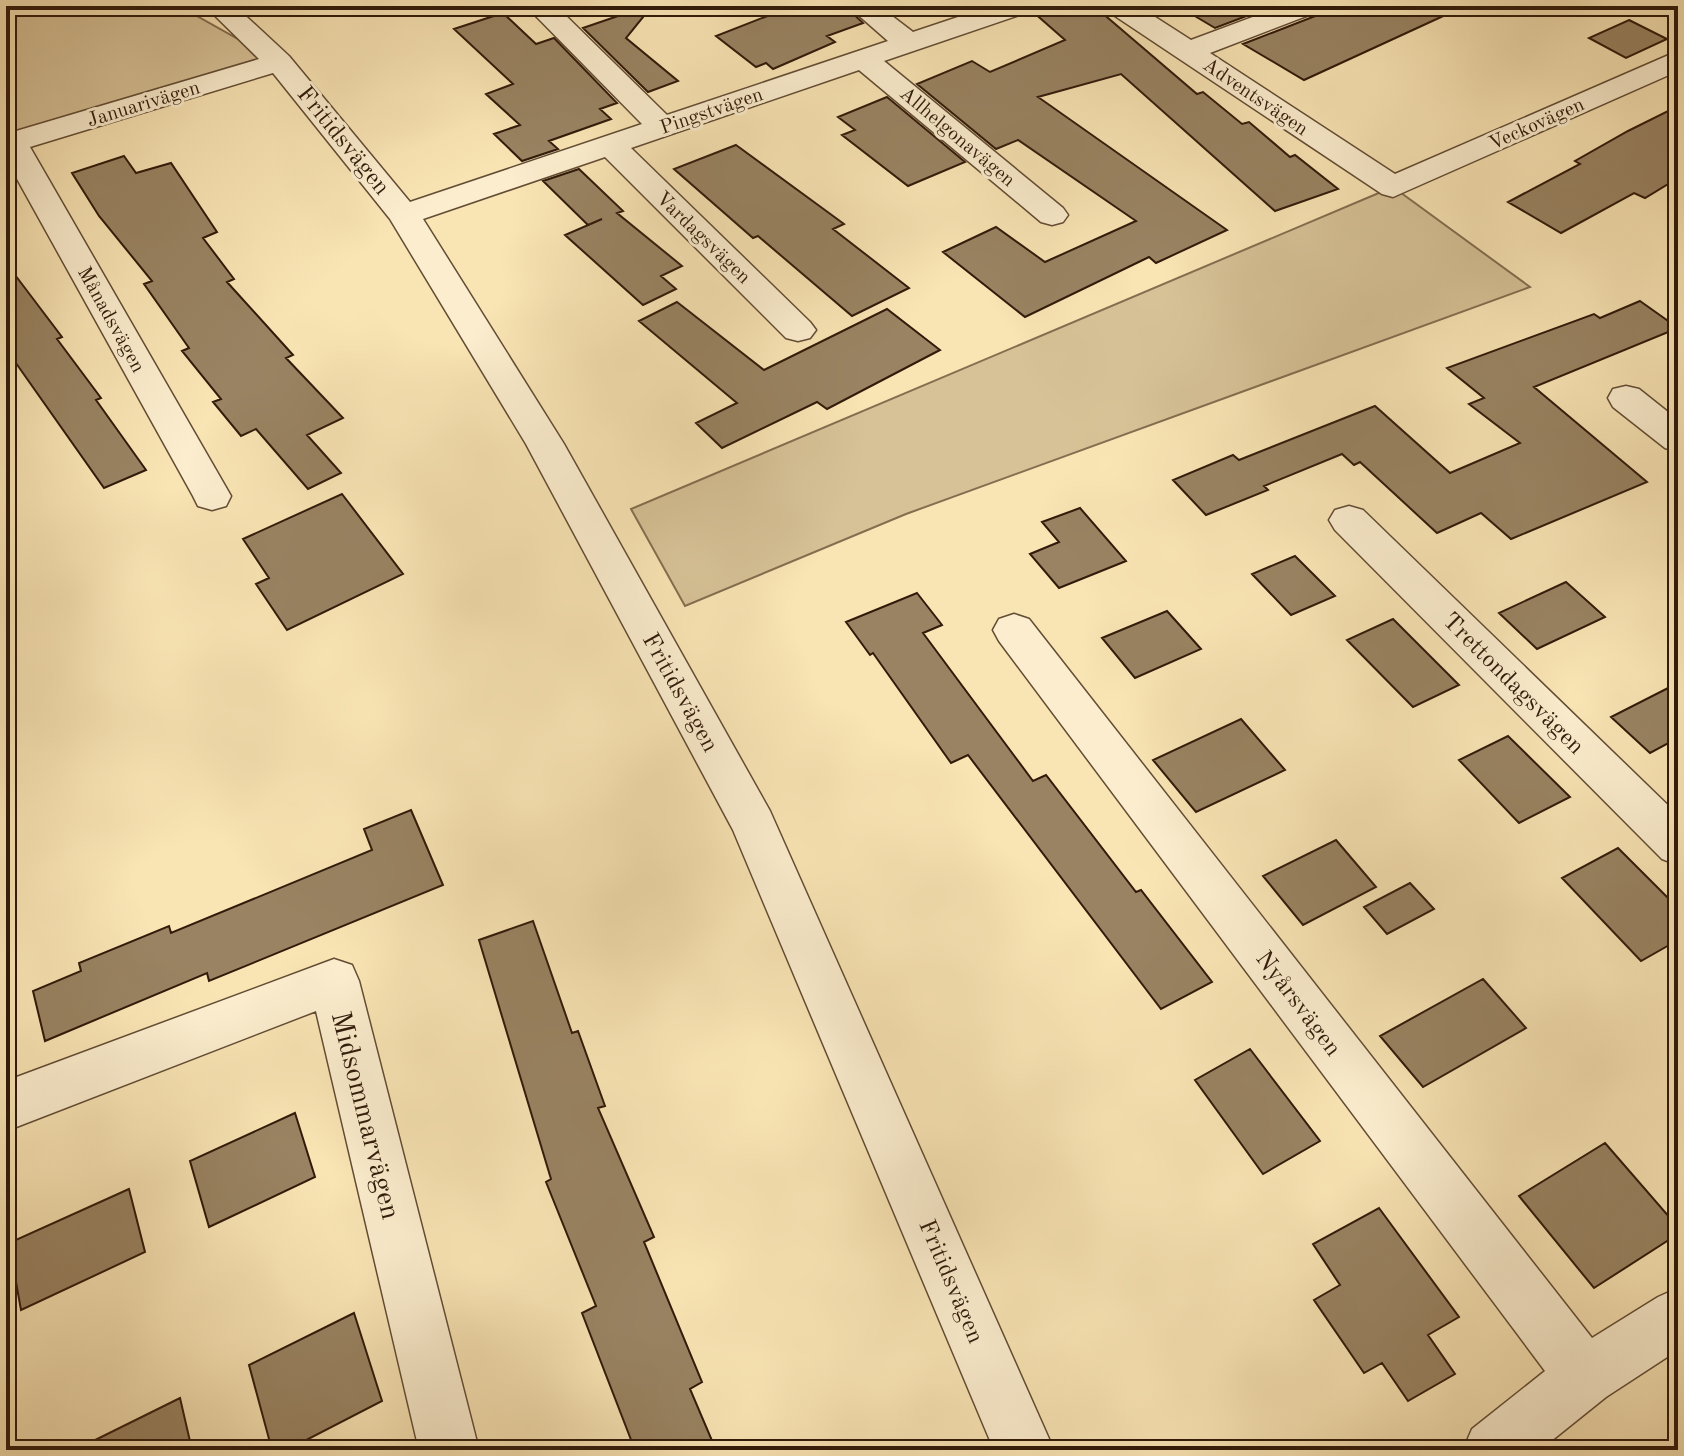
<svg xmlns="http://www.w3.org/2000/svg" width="1684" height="1456" viewBox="0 0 1684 1456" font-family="'Old Standard TT',serif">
<rect width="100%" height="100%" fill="#f9e4b4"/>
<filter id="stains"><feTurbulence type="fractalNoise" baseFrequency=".0025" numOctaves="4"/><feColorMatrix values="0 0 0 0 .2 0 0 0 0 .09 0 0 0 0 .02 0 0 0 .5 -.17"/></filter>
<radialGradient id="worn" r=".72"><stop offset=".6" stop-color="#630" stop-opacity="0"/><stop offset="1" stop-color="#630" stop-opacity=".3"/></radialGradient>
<path fill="#d7c297" stroke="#846e50" stroke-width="2" d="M26,6H179L279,62L6,141V11Z
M1393,187L1530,287L906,514L685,606L631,509Z"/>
<path fill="#998362" stroke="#301a0a" stroke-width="2" d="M647,6H652L626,38L678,81L648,92L583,28Z
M793,6H845L863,23L827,36L835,42L773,69L766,63L756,67L716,36Z
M1035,6H1094L1197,94L1203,92L1242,124L1249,122L1290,157L1295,155L1338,189L1275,211L1121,74L1038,97L1227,230L1156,263L1149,257L1025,317L943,252L996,227L1045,262L1136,221L1018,140L996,149L917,84L972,61L990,72L1065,40L1032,11Z
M1178,6H1273L1215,28Z
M1324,6H1465L1304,80L1243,44L1318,15Z
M503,13L536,44L554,38L617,103L600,109L611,119L549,141L558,149L522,161L494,134L520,125L486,94L513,84L454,29Z
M1629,20L1667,39L1626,58L1589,38Z
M887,97L965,162L908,186L842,135L855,130L838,117Z
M1678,106V178L1645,198L1634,193L1561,233L1508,202L1580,164L1575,161L1628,131Z
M736,145L844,224L833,229L909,288L852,316L758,236L753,238L674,169Z
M124,156L136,173L171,163L217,232L203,238L234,279L227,282L293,355L286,358L343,418L307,435L341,473L308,489L256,429L241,436L213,402L221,399L182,351L189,348L144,284L152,281L99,216L72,173Z
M579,169L623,211L617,213L682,266L661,276L676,289L643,305L565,235L602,219L588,225L543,181Z
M6,263L62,337L57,339L101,398L96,400L146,470L104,488L6,349Z
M1640,301L1678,328L1534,387L1647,482L1511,539L1481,513L1437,533L1360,462L1354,465L1342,454L1264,486L1268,490L1206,515L1173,480L1233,455L1239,460L1375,406L1450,473L1520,443L1469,404L1484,398L1447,368L1594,314L1600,318Z
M677,302L764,370L887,309L940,350L827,409L817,402L722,448L696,423L737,403L639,321Z
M342,494L403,574L287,630L256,584L269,578L243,539Z
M1080,508L1126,561L1059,588L1030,554L1059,542L1042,522Z
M1295,556L1335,596L1291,615L1252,574Z
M1566,582L1605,617L1537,649L1499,613Z
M917,593L942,625L923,633L1033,781L1046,775L1136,892L1141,890L1212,982L1161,1009L968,755L951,763L873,653L870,655L846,622Z
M1167,611L1201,649L1135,678L1102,638Z
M1393,619L1459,685L1413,707L1347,640Z
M1678,683V738L1650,753L1611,717Z
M1241,719L1285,770L1196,812L1153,760Z
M1508,736L1570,797L1519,823L1459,760Z
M411,810L443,885L209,981L207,973L45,1041L33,991L81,971L79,963L169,926L171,933L372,850L364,829Z
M1336,840L1376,887L1303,925L1263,876Z
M1618,848L1678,908V940L1641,961L1562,878Z
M1410,883L1434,909L1387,934L1364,907Z
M533,921L572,1033L578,1031L605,1106L598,1108L654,1237L644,1242L702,1382L690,1389L716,1450H635L582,1313L596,1306L546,1182L551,1179L479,940Z
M1483,979L1526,1028L1423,1087L1380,1036Z
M1250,1049L1320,1141L1263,1174L1195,1080Z
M295,1113L315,1177L209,1227L190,1161Z
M1605,1143L1678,1227V1234L1594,1288L1519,1196Z
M129,1189L145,1252L21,1310L9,1243Z
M1379,1208L1459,1317L1428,1335L1455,1374L1408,1401L1382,1363L1364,1373L1314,1300L1340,1285L1313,1244Z
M354,1313L382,1401L287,1450H272L249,1365Z
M180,1398L192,1450H75Z"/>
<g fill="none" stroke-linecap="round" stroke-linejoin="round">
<g stroke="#624c34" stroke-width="3">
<path id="minor" d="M205,6H235L289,56L410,202L642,124L526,6H556L667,115L888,41L848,6H879L913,32L991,6H1032L1028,12L884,61L1063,208L1068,215L1063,222L1052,225L1041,222L859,70L631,148L810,322L816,330L810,338L798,341L786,338L605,157L423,219L564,444L770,811L1054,1450H994L733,830L526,444L390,219L273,73L30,147L231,496L226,506L212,510L198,506L193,496L6,159V134L259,59Z
M1105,6H1138L1191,40L1282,6H1321L1317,12L1210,53L1395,174L1678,51V71L1393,197L1382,194L1109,12Z
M1626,386L1639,389L1678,420V452L1665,448L1613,407L1608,398L1613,389Z
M1349,506L1363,510L1678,815V865L1662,859L1335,530L1329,520L1335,510Z
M1014,614L1029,619L1592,1338L1658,1297L1678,1288V1350L1606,1397L1540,1450H1463L1472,1429L1545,1371L999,641L993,630L999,619Z
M334,959L352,965L359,981L479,1450H419L316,1011L6,1131V1081Z"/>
</g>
<use href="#minor" fill="#fbedce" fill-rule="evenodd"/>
</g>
<g text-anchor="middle" stroke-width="6" stroke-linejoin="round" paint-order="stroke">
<g font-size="20" fill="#301a0a" stroke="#fbedce">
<text transform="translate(1256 96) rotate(34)" y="7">Adventsvägen</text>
<text transform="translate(143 103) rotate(-17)" y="7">Januarivägen</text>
<text transform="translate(711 110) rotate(-19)" y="7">Pingstvägen</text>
<text transform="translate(1536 123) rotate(-24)" y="7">Veckovägen</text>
<text transform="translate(958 136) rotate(40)" y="7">Allhelgonavägen</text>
<text transform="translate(704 237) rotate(44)" y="7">Vardagsvägen</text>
<text transform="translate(112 319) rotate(61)" y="7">Månadsvägen</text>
</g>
<g font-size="24" fill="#301a0a" stroke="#fbedce">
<text transform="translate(344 140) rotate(51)" y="8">Fritidsvägen</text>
<text transform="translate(1514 683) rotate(45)" y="8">Trettondagsvägen</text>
<text transform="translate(681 692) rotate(61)" y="8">Fritidsvägen</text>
<text transform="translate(1299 1003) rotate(53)" y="8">Nyårsvägen</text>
<text transform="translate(952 1281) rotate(67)" y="8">Fritidsvägen</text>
</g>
<g font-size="28" fill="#301a0a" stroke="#fbedce">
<text transform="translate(367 1115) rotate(76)" y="10">Midsommarvägen</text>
</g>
</g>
<rect width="1684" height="1456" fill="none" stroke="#f9e4b4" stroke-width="32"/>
<rect x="8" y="8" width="1668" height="1440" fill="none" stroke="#301a0a" stroke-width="4"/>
<rect x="16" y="16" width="1652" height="1424" fill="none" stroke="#301a0a" stroke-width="2"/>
<rect width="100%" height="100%" filter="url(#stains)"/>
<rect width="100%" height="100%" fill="url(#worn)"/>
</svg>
